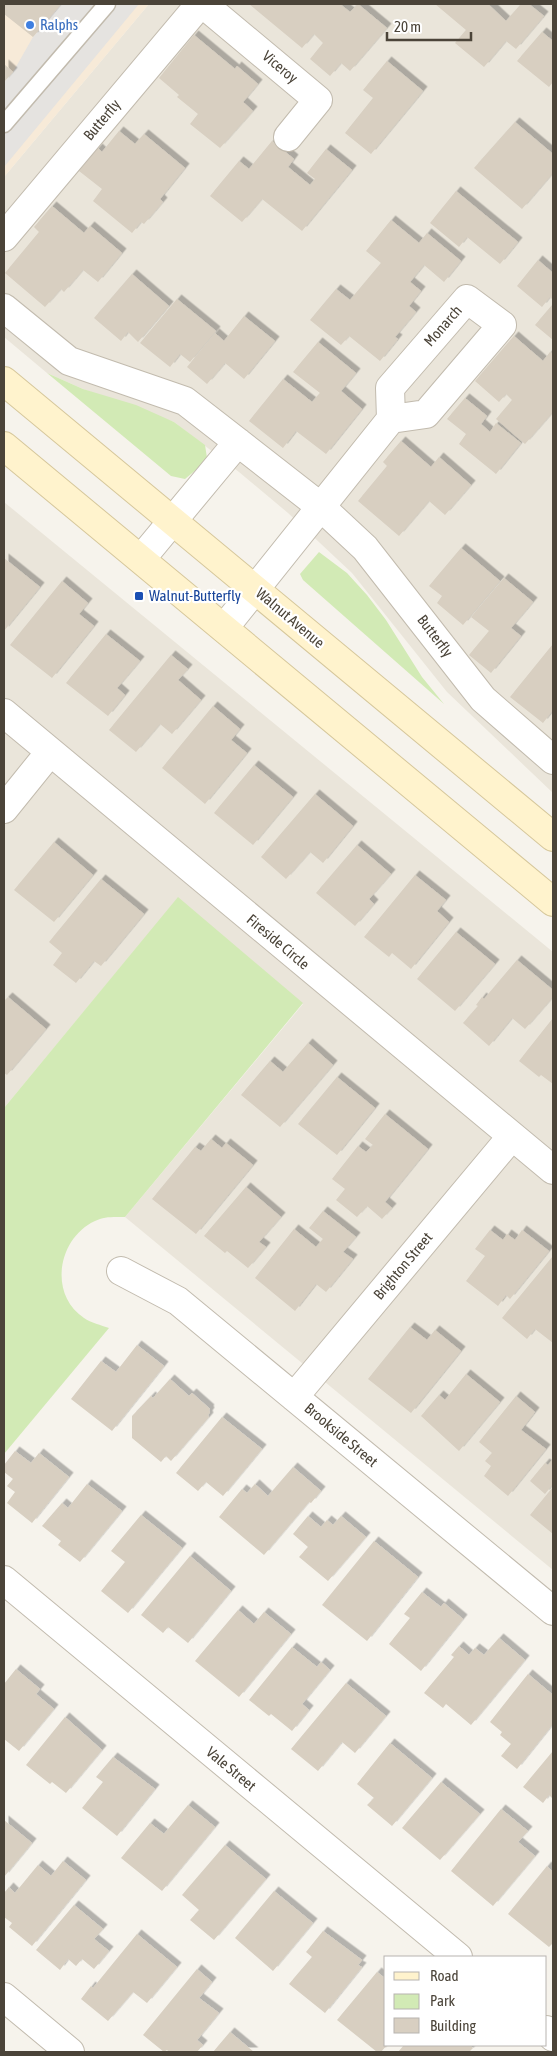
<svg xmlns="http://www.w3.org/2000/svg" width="557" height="2056" viewBox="0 0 557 2056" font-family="'Asap Condensed',sans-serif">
<defs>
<filter id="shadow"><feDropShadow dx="4.5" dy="-4.5" stdDeviation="0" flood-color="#0004"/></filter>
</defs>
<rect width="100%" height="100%" fill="#f6f3ec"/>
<path fill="#eae5da" d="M149,4H553V793L447,692L352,573L288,513L239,472L174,422L83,389L47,373L4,337V177Z
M4,502L553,952V1570L125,1217L303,1004L178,898L4,1108Z"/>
<path fill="#f7ead8" d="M4,4H149L4,177Z"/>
<path fill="#d2eab5" d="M47,373L83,389L136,405L174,422L205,445L207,458L197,469L185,479L171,476Z
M319,552L347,573L367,595L386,620L422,677L444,704L303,580L300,574Z
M178,897L303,1003L125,1217C115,1217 104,1216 95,1221C58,1238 48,1294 84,1318C91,1323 101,1325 109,1328L4,1454V1108Z"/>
<path fill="#e5e3e0" d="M61,4H139L4,167V82L13,72L33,37Z"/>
<path fill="#d8cfc1" filter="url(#shadow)" d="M4,4H61L33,37L4,14Z
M249,4H340L350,12L358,4L387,28L350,71L341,63L330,76L310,59L323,43L314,34L302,48Z
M435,4H488L506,21L521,4H529L544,16L516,49L506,41L484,67L455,43L466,30Z
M542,32L553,41V82L549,87L517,61Z
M194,35L235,69L237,66L258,84L243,102L253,111L220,148L190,124L198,114L177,97L179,95L159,78Z
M387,61L423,91L371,154L345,133L373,98L363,90Z
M4,64L13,72L4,82Z
M515,122L553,154V173L522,209L474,168Z
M119,131L135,144L144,134L185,168L160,199L163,202L144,224L141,222L132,233L93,201L102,189L79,171L98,148L102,152Z
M272,141L294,159L288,167L310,185L315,179L307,173L326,149L352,170L302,231L262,199L242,222L210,196L239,161L249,169Z
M456,191L518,242L500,264L467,237L459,247L430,223Z
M52,206L84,233L90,226L122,253L98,282L83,270L64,292L61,289L45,307L5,273L39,232L34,227Z
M391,220L419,243L427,233L461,261L444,282L424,265L410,282L421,291L409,306L416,312L395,337L398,339L380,361L349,336L341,345L310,320L336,289L350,300L381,263L366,251Z
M538,260L553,273V300L550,297L542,307L517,286Z
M132,274L169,306L138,342L128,332L121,341L94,318Z
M177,299L216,331L190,362L180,354L170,367L140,343Z
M553,304V340L535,325Z
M244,316L275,341L244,379L225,363L207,384L187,367L215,333L224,341Z
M514,336L543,361L550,352L553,354V412L525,444L496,419L512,400L506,394L499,402L475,381Z
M318,342L356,373L341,391L362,409L326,454L296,431L283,448L249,421L283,379L312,402L320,393L293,372Z
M465,398L487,416L481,424L490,432L496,423L521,443L496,474L459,444L466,434L447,419Z
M401,441L431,467L439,457L471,485L445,515L429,501L399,536L358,501L387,466L383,462Z
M461,548L500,581L463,625L437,603L442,596L429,586Z
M4,558L40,587L4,631Z
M504,578L533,602L511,628L521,636L491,673L469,655L489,631L471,617Z
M62,581L88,603L79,614L94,626L52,678L10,645Z
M106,634L140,661L117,688L125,695L108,716L66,683Z
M553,644V710L543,723L510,697Z
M171,655L188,669L178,680L201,700L172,734L160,724L136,752L109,730Z
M213,706L240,729L231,740L247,753L205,804L162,768Z
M254,765L293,797L253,845L214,813Z
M315,794L353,826L323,863L310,852L286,879L261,857Z
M54,842L93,875L54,922L14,890Z
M357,845L391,874L369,899L374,904L355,926L316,893Z
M415,875L446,900L437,911L449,922L411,969L392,953L389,957L364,937Z
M101,879L144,914L101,966L94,961L76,983L53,965L62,953L49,942Z
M456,932L495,964L455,1011L417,979Z
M517,960L553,990V997L525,1029L512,1018L489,1046L463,1023L478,1006L476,1005L482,997L484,999Z
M8,997L46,1029L7,1075L4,1073V1001Z
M553,1018V1084L541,1075L539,1077L519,1061Z
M308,1043L333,1065L280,1127L241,1095L270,1061L283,1072Z
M337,1077L375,1108L337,1155L298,1124Z
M385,1114L428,1149L385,1202L392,1208L382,1219L367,1206L357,1217L336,1200L345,1189L332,1179L358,1146L366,1152L373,1145L365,1139Z
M211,1139L222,1148L226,1143L253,1165L196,1234L152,1199L195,1147L201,1151Z
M246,1187L281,1217L259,1242L266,1247L248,1268L227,1251L225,1253L204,1236Z
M323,1211L356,1237L343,1252L353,1259L326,1292L316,1284L295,1311L255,1278L294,1229L316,1247L323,1239L309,1228Z
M490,1230L503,1240L507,1234L515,1240L522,1230L549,1251L510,1299L506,1295L498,1306L466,1281L485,1256L475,1249Z
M553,1256V1343L535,1329L527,1339L502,1318Z
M410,1327L427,1340L435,1330L461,1351L411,1413L368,1379Z
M137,1345L164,1366L112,1431L71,1399L101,1361L116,1372Z
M466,1374L500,1402L459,1451L421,1416L439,1395L445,1400Z
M170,1379L189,1396L192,1393L210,1409L209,1410L210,1412L208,1415L209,1417L171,1461L166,1456L161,1462L132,1438V1416L151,1396L153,1398Z
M516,1396L535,1412L521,1430L546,1449L508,1496L484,1476L491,1466L485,1461L492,1453L479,1442Z
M222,1417L262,1449L223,1496L206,1482L198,1491L176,1473Z
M15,1451L31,1463L39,1453L69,1477L32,1523L7,1503L15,1492L7,1486L13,1479L4,1472V1465Z
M553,1459V1484L545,1494L530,1481L545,1463L548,1465Z
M293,1467L321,1491L311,1503L309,1502L264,1555L219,1517L242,1489L247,1493L255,1484L268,1496Z
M87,1484L122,1511L80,1562L58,1545L61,1541L42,1526L62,1503L68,1508Z
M553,1487V1534L530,1515Z
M141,1515L182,1548L128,1613L101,1591L125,1562L111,1551Z
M308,1516L321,1527L327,1520L333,1525L341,1516L366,1537L328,1581L299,1557L308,1547L293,1534Z
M374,1541L418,1577L367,1641L322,1605Z
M190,1556L231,1591L188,1643L168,1627L163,1633L141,1615Z
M422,1592L441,1607L444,1603L463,1619L421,1671L389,1644L410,1618L404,1614Z
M238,1610L254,1624L264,1612L291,1634L239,1697L195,1661Z
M499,1638L525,1660L471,1725L446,1704L443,1708L424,1693L454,1657L451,1655L459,1646L469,1655L475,1648L484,1655Z
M292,1647L317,1667L321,1662L330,1670L302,1704L309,1710L292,1731L271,1714L269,1716L249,1700Z
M16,1669L40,1689L36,1694L54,1709L19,1751L4,1739V1684Z
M528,1674L553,1695V1724L517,1769L501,1756L511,1744L500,1735L502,1732L490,1722Z
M346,1683L386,1716L355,1753L342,1742L318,1771L291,1749Z
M65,1717L102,1750L66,1793L52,1782L50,1784L26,1765Z
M390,1743L432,1778L392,1826L367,1805L374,1798L357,1784Z
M553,1751V1799L549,1795L543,1803L523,1787Z
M113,1757L155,1789L117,1836L82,1808L103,1782L96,1777Z
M441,1782L480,1814L440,1860L402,1828Z
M188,1805L215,1827L162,1891L121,1858L150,1823L164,1834Z
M501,1809L528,1831L518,1842L535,1856L493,1906L451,1871Z
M4,1820L32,1843L4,1877Z
M225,1845L266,1879L214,1940L190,1920L199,1910L182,1895Z
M63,1861L86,1880L32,1946L9,1927L12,1923L4,1917V1893L9,1887L15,1893L38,1865L51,1876Z
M547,1866L553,1872V1943L549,1947L508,1914Z
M274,1891L313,1923L273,1971L235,1938Z
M74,1905L103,1929L94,1939L109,1951L94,1969L82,1959L76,1966L68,1959L60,1970L36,1950Z
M323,1931L362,1960L358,1965L362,1967L325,2013L289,1984L312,1957L306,1952Z
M137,1934L177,1967L147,2003L133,1992L108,2021L81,1999L91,1986L93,1988Z
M197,1969L212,1982L199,1998L219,2013L197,2040L203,2045L197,2052H169L167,2050L164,2052L143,2035Z
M377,1972L386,1979V2045H387L381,2052H377L337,2020Z
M230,2032L254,2052H213Z
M404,2045H469L473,2048L469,2052H398Z"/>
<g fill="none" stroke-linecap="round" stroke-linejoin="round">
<g stroke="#c2bbae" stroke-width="19">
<path id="lane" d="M4,124L107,4"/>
</g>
<g stroke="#c2bbae" stroke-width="30">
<path id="street" d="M203,4L318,100L288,137
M4,237L200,4
M4,308L69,361L185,401L321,507L365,548L483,699L553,760
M141,559L238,442
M224,628L391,419L426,414L502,325L467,299L390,388L391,419
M4,713L553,1170
M4,809L50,752
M121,1271L178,1301L553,1611
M294,1397L512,1136
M4,1580L458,1957
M4,1997L70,2052
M546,2030L553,2037"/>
</g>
<g stroke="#d6c79b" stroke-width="30">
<path id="secondary" d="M4,381L553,837
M4,446L553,902"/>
</g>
<use href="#lane" stroke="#fff" stroke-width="16"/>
<use href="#street" stroke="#fff" stroke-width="28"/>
<use href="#secondary" stroke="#fff3cd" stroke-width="28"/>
</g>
<circle fill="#3f7fe0" stroke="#fff" stroke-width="2" cx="30" cy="25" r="5"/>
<rect fill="#1a4fb4" stroke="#fff" stroke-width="2" x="134" y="591" width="10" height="10" rx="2.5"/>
<g text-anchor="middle" stroke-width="4.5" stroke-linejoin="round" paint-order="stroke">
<g font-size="15" fill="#366cbe" stroke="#fff" text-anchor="start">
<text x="40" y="30">Ralphs</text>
</g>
<g font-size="15" fill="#4b4439" stroke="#fff">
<text transform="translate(280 67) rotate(40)" y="5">Viceroy</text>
<text transform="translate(102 120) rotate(-50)" y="5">Butterfly</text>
<text transform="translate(443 326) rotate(-49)" y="5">Monarch</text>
<text transform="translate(290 618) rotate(40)" y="5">Walnut Avenue</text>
<text transform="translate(435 636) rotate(53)" y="5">Butterfly</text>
<text transform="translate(278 942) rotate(40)" y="5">Fireside Circle</text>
<text transform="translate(403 1266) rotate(-50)" y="5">Brighton Street</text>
<text transform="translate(341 1435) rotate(40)" y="5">Brookside Street</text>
<text transform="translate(231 1769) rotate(40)" y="5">Vale Street</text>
</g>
<g font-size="15" fill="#164399" stroke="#fff" text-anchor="start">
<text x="149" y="601">Walnut-Butterfly</text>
</g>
</g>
<rect width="557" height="2056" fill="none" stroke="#4b4439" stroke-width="10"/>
<rect x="384" y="1956" width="162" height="90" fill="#ffffff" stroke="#b7b4b0"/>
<rect x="394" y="1972" width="25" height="8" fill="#fff3cd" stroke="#b7b4b0"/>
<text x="430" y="1981" font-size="15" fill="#4b4439">Road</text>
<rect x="394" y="1994" width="25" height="15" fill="#d2eab5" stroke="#b7b4b0"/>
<text x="430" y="2006" font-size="15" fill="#4b4439">Park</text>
<rect x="394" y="2018" width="25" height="15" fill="#d8cfc1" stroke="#b7b4b0"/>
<text x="430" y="2031" font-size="15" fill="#4b4439">Building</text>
<path d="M387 32v8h84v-8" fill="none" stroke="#4b4439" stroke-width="2.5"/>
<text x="394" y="32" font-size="15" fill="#4b4439" stroke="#ffffff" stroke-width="4" paint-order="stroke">20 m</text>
</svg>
